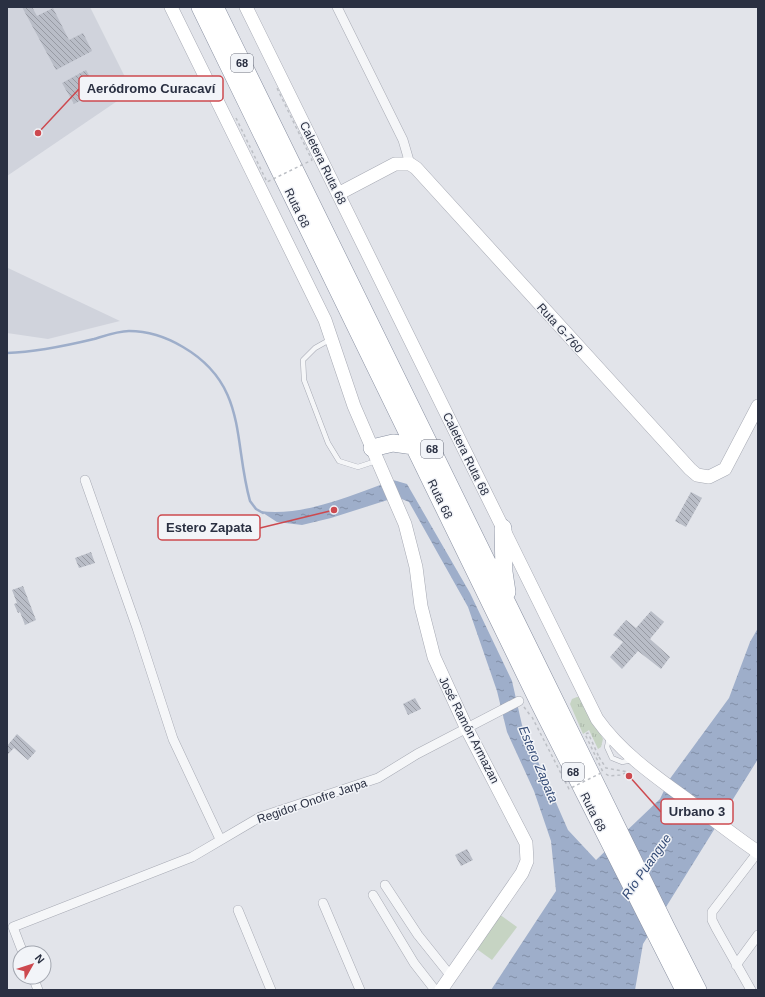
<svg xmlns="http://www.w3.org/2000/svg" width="765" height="997" viewBox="0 0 765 997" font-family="Arial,sans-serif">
<defs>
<pattern id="grass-tufts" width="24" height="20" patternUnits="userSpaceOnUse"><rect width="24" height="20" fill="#c6d4c3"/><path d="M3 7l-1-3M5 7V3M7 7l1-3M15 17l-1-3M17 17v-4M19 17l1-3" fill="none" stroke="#aab6a9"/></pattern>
<pattern id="water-ripples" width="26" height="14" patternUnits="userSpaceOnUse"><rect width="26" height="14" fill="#9eaeca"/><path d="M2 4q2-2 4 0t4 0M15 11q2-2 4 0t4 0" fill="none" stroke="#818ea6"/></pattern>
<pattern id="building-back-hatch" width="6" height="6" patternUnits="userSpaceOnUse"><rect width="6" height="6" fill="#b9bdc7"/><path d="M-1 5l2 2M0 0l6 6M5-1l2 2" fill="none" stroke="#979aa3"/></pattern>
</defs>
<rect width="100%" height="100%" fill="#e2e4ea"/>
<path fill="#d0d3dc" d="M7,7H90L132,91L7,176Z
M7,265L8,268L120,321L48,339L7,333Z"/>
<path fill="url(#grass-tufts)" d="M577,697H581L603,739L601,747L598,749L589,730L583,734L570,704L572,699Z"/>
<path fill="#c6d4c3" d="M499,914L517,927L492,960L474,947Z"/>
<path fill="url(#water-ripples)" d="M393,480L407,484L470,593L512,681L522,725L568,830L596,860L660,799L669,780L729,698L750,642L758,628V759L643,944L635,990H491L556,891L551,841L534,791L507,732L497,691L468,607L409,502L397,497L331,518L302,525L277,522L260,511C303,517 353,495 393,480Z"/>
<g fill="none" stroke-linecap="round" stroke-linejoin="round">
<path stroke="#9eaeca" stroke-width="2.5" d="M7,353C37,352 65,346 94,339C104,336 118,331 129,331C148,331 168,338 183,347C248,385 233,441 250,501L256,509L263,513"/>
</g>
<path fill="url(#building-back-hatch)" d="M22,7H32L37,16L53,8L69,40L83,33L92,51L56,70Z
M86,70L98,91L74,104L62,83Z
M691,492L702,498L686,527L675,521Z
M91,552L95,563L79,568L75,558Z
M23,586L36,620L25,625L20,612L18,613L14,604L17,603L12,590Z
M651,611L664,622L650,639L670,657L661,669L638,651L622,669L610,657L623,642L613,635L626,620L636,628Z
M415,698L421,709L408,715L403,704Z
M17,734L36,751L28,760L14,748L7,755V746Z
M467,849L473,860L461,866L455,855Z"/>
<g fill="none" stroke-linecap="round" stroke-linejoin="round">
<g stroke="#a7aab4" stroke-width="5.5">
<path id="lane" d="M331,339L315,348L303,360L304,380L328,443L339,461L358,467L376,461
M609,738L607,747L612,758L622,762L632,760"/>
</g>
<g stroke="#a7aab4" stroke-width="10">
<path id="street" d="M337,7L403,140L410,164
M85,480L137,628L173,739L220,839
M385,885L418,935L450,975
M373,895L414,963L435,990
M323,903L360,990
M238,910L271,990
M23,953L13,927L192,857L260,817L378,778L417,754L519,701
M736,965L758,935
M33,977L38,990
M751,990L716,928L712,920V912L758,852"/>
</g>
<g stroke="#a7aab4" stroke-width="14">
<path id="secondary" d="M171,7L325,320L354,406L405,524L416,567L421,606L434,657L467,729L526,843L527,861L522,873L441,990
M246,7L597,719C621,753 656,777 689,801C712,818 734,836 758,852
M338,194L395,164H410L416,168L690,469L697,475L709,477L725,469L758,406"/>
</g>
<g stroke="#8990a1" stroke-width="18">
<path id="highway" d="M200,7L539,703L684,990
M215,7L666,927L698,990
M372,448L393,443L414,446
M503,528L504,572L507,592"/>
</g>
<path stroke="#bcbfc5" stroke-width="1.5" stroke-dasharray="3 3" stroke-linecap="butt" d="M524,707L530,715
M599,757L606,768L634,773
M606,774L609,776L622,775L625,773"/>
<use href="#lane" stroke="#f5f6f8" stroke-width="4.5"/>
<use href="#street" stroke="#f5f6f8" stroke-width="9"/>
<use href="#secondary" stroke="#fff" stroke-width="13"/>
<use href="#highway" stroke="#fff" stroke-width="17"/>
<path stroke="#bcbfc5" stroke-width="1.5" stroke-dasharray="3 3" stroke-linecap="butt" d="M236,118L267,182L312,160L276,86
M532,717L569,789L603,772L585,734L588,733L599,757"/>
</g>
<g text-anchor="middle" stroke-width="3" stroke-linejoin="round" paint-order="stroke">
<g fill="#f2f4f8" stroke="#666b79" stroke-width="1">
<rect x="231" y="54" width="22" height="18" rx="3"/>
<rect x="421" y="440" width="22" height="18" rx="3"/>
<rect x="562" y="763" width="22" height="18" rx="3"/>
</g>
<g font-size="11" font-weight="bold" fill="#2a3042">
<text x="242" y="67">68</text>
<text x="432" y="453">68</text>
<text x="573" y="776">68</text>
</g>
<g font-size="12" fill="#2a3042" stroke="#f2f4f8">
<text transform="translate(323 163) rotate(64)" y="4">Caletera Ruta 68</text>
<text transform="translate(297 208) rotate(64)" y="4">Ruta 68</text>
<text transform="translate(560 328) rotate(48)" y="4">Ruta G-760</text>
<text transform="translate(466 454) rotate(64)" y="4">Caletera Ruta 68</text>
<text transform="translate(440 499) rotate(64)" y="4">Ruta 68</text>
<text transform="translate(469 730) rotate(63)" y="4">José Ramón Armazan</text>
<text transform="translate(312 801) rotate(-19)" y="4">Regidor Onofre Jarpa</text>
<text transform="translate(593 812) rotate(63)" y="4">Ruta 68</text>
</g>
<g font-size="13" font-style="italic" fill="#344b76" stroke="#f2f4f8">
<text transform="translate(539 764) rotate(67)" y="5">Estero Zapata</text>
<text transform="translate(646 866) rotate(-55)" y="5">Río Puangue</text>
</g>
</g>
<path fill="none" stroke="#cd494f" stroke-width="1.5" d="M38 133L79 89M334 510L260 528M629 776L661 812"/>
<g fill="#cd494f" stroke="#f2f4f8" stroke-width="1.5">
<circle cx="38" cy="133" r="4"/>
<circle cx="334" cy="510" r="4"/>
<circle cx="629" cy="776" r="4"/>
</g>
<g fill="#f2f4f8" stroke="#cd494f" stroke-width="1.5">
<rect x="79" y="76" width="144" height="25" rx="4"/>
<rect x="158" y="515" width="102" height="25" rx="4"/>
<rect x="661" y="799" width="72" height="25" rx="4"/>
</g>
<g font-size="13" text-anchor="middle" font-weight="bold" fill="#2a3042">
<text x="151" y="93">Aeródromo Curacaví</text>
<text x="209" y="532">Estero Zapata</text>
<text x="697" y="816">Urbano 3</text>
</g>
<rect width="765" height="997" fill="none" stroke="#2a3042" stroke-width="16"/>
<g transform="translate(32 965) rotate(51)"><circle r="19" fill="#f2f4f8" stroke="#a2a6af"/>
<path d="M0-3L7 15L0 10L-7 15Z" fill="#cd494f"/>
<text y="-6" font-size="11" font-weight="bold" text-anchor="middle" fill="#2a3042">N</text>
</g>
</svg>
